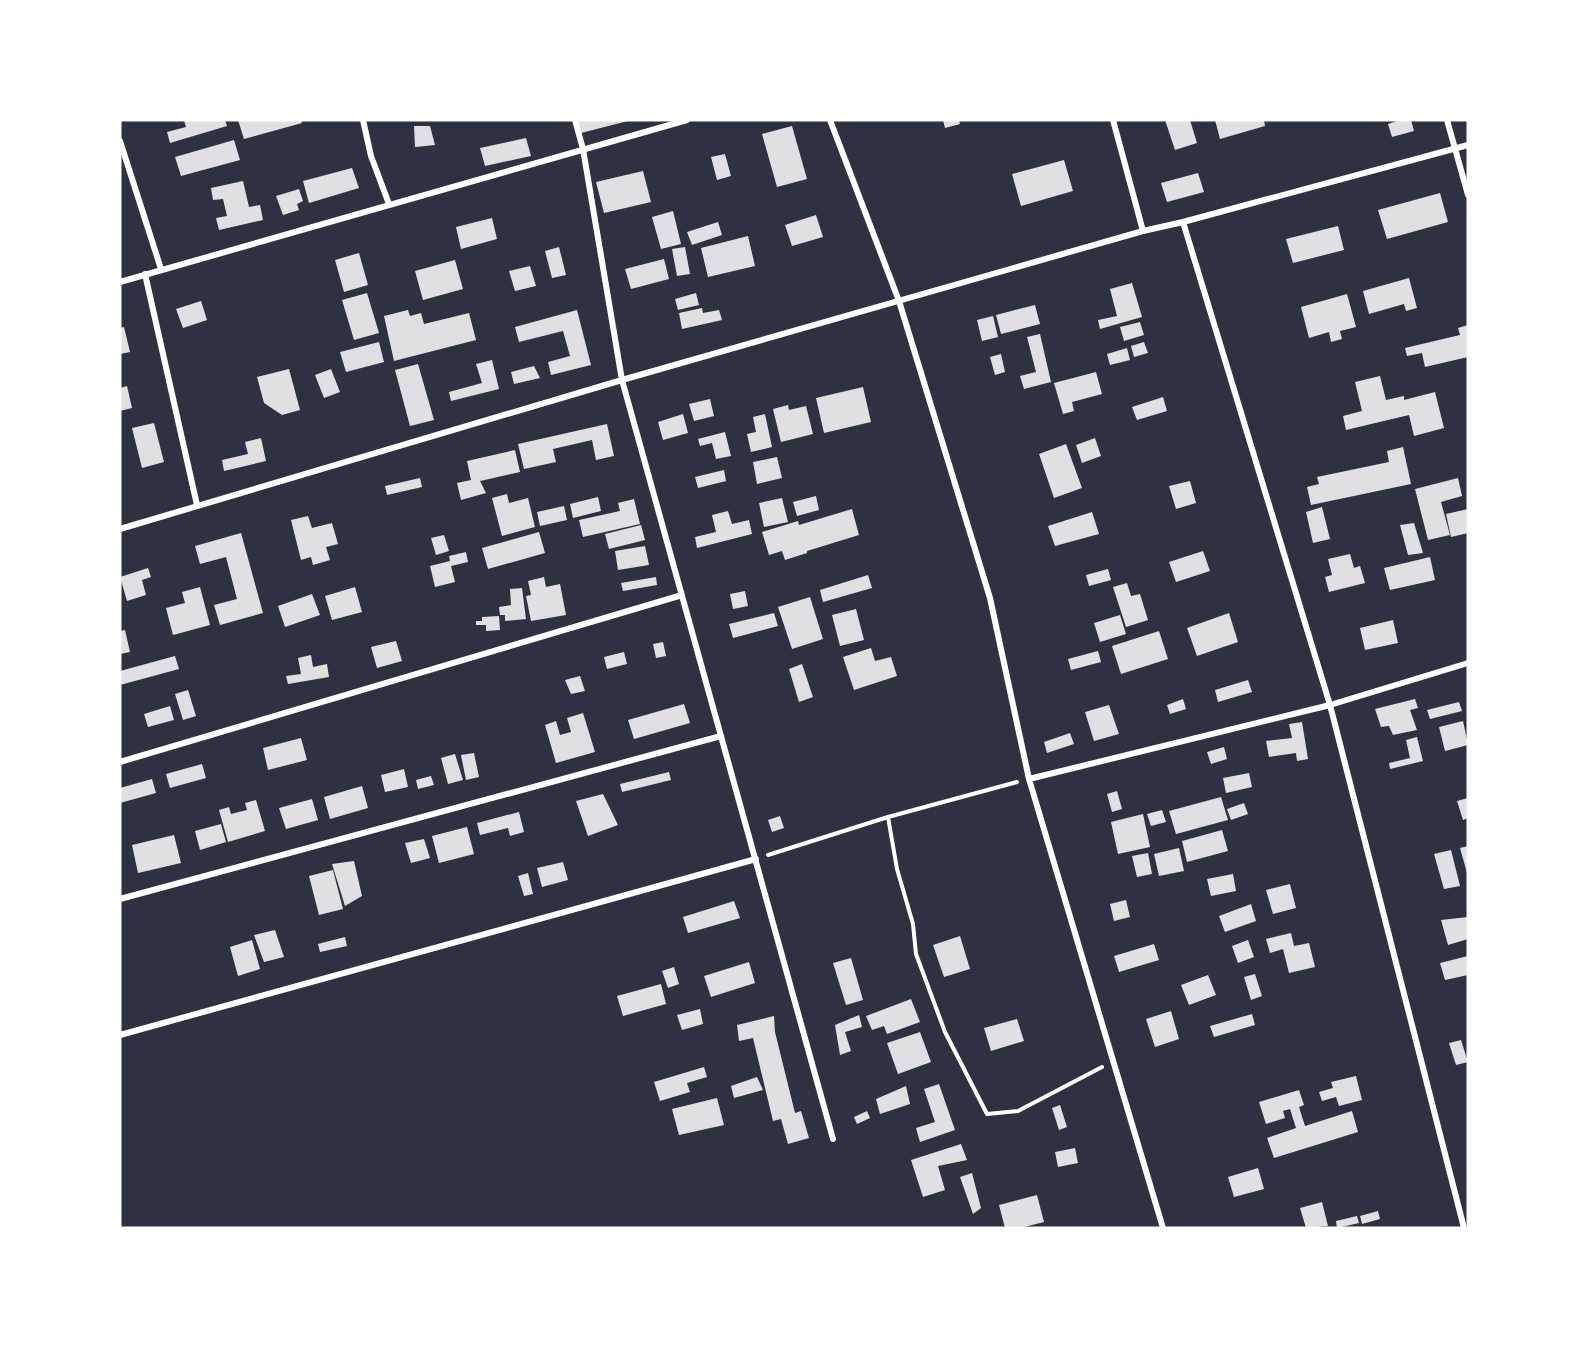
<svg xmlns="http://www.w3.org/2000/svg" width="1588" height="1348" viewBox="0 0 1588 1348" font-family="'Roboto Condensed',sans-serif">
<rect width="100%" height="100%" fill="#2d3142"/>
<path fill="#e0e0e3" d="M184,120H225L227,126L170,143L167,132L186,127Z
M238,120H301L302,123L244,139Z
M577,120H628V121L581,133Z
M943,120H959L960,124L945,128Z
M1165,120H1190L1197,143L1175,150Z
M1215,120H1264L1265,126L1220,139Z
M1400,120H1411L1414,131L1392,137L1388,124Z
M414,126H430L435,145L415,147Z
M792,126L807,179L777,187L762,134Z
M526,138L531,156L485,166L480,148Z
M234,140L240,160L181,176L175,157Z
M725,154L731,176L717,180L711,157Z
M1064,160L1073,191L1021,206L1012,174Z
M352,168L359,188L309,203L303,181Z
M643,171L651,202L604,213L596,182Z
M1198,173L1204,192L1167,202L1161,183Z
M243,181L249,207L260,205L263,220L219,230L216,218L227,216L223,199L213,200L211,188Z
M299,189L303,201L297,204L299,210L283,215L276,196Z
M1440,193L1448,222L1387,239L1378,210Z
M673,211L681,244L661,249L652,217Z
M816,215L823,237L792,246L785,225Z
M492,218L497,239L461,249L456,227Z
M718,222L722,235L692,245L687,232Z
M1338,226L1344,250L1293,263L1286,239Z
M748,236L755,266L708,277L701,248Z
M559,247L566,275L552,278L545,251Z
M685,247L690,274L677,276L672,249Z
M359,253L368,285L344,292L335,260Z
M664,259L669,279L631,289L625,269Z
M455,260L463,289L423,300L415,271Z
M530,266L536,286L515,291L509,271Z
M1409,278L1417,308L1406,311L1404,304L1369,314L1363,291Z
M1132,283L1142,317L1100,329L1098,320L1117,316L1110,289Z
M367,293L379,333L354,340L342,300Z
M696,293L699,305L678,310L675,299Z
M1347,294L1356,327L1340,331L1342,339L1331,342L1329,332L1309,338L1301,307Z
M201,301L207,320L183,328L176,309Z
M1035,305L1040,324L1001,334L996,315Z
M702,308L703,313L719,310L722,320L682,329L679,313Z
M408,310L410,316L421,313L424,324L469,313L476,340L394,361L384,316Z
M577,310L591,365L551,375L548,362L570,356L563,331L519,342L515,327Z
M993,316L998,337L982,341L977,320Z
M1140,322L1144,335L1124,341L1120,327Z
M1468,325V357L1425,367L1422,353L1407,356L1405,348L1460,335L1458,328Z
M124,327L130,352L120,354V328Z
M1040,334L1051,382L1024,389L1020,376L1036,372L1027,337Z
M379,342L384,362L346,372L340,352Z
M1144,342L1148,353L1134,357L1131,346Z
M1127,348L1130,360L1110,365L1107,354Z
M1001,354L1005,372L995,375L990,357Z
M492,360L499,389L451,401L449,392L482,383L476,364Z
M418,364L434,420L410,426L395,370Z
M534,366L540,378L514,384L511,372Z
M289,369L300,410L282,415L264,403L257,377Z
M331,369L340,392L324,398L315,375Z
M1096,372L1102,394L1072,402L1074,411L1063,414L1054,383Z
M1380,376L1386,400L1404,396V400L1435,392L1444,428L1414,436L1409,415L1346,430L1343,416L1362,411L1355,382Z
M127,386L132,408L120,411V388Z
M863,387L871,422L824,433L816,398Z
M1163,397L1167,411L1137,420L1132,407Z
M710,399L714,416L694,421L689,404Z
M788,405L789,410L806,406L813,434L781,442L773,409Z
M683,414L688,433L663,440L658,422Z
M765,414L772,447L751,452L747,434L756,432L753,417Z
M154,423L164,462L142,468L132,428Z
M607,424L614,456L596,460L592,440L553,449L556,462L524,469L518,444Z
M725,432L731,456L716,459L712,443L700,446L698,439Z
M261,438L266,461L224,471L222,460L248,454L245,442Z
M1095,438L1101,456L1082,463L1076,445Z
M1066,444L1082,488L1054,498L1039,454Z
M1403,447L1411,484L1311,505L1307,487L1319,484L1317,477L1389,462L1387,451Z
M515,450L520,472L480,481L486,493L461,500L457,483L471,480L467,461Z
M777,457L782,478L757,484L753,462Z
M724,470L726,481L698,488L695,477Z
M420,478L422,487L387,495L385,486Z
M1458,478L1462,496L1441,502L1450,535L1428,540L1415,489Z
M1190,481L1196,503L1176,509L1169,486Z
M507,494L509,503L528,498L535,527L502,536L492,498Z
M816,496L819,510L797,516L793,502Z
M598,497L601,511L573,518L570,504Z
M782,498L788,522L764,527L759,503Z
M634,499L640,524L583,537L579,520L620,511L618,503Z
M564,506L567,520L540,526L537,512Z
M1322,507L1330,539L1313,543L1306,512Z
M852,509L859,535L807,551V553L785,560L782,551L769,555L762,532L798,521L799,525Z
M1468,509V533L1451,537L1446,514Z
M728,511L732,524L749,520L752,534L697,548L695,537L716,532L712,515Z
M1092,512L1099,534L1055,546L1048,526Z
M308,516L312,528L332,523L338,544L326,547L330,560L313,565L311,557L301,560L291,520Z
M1414,523L1423,553L1408,555L1400,525Z
M641,525L645,540L609,549L605,534Z
M539,532L545,553L488,569L482,548Z
M241,533L263,613L220,625L214,605L237,599L226,557L200,564L195,546Z
M444,535L449,551L436,555L431,538Z
M645,546L649,565L618,570L615,551Z
M1203,551L1210,571L1176,582L1169,562Z
M466,552L468,562L451,566L455,582L435,587L430,566L450,561L449,556Z
M1350,554L1354,568L1360,566L1365,583L1329,592L1325,577L1332,575L1328,559Z
M1430,557L1435,580L1390,590L1384,568Z
M148,568L151,577L142,580L146,595L127,601L120,577Z
M1108,569L1111,580L1089,586L1086,575Z
M868,575L872,588L823,602L820,590Z
M544,577L546,587L560,584L566,615L531,621L526,596L531,595L528,581Z
M656,577L657,585L623,591L621,583Z
M1127,583L1131,596L1140,594L1148,620L1126,627L1113,587Z
M200,587L210,625L173,635L166,608L185,603L182,592Z
M355,587L362,612L332,620L325,596Z
M522,588L526,619L505,621V615H500L499,607L511,605L510,589Z
M745,591L748,606L733,609L730,594Z
M312,594L320,615L285,627L278,606Z
M810,597L823,639L792,649L778,607Z
M856,609L864,640L840,646L832,615Z
M774,613L778,626L733,638L729,624Z
M1229,613L1238,642L1197,656L1187,628Z
M1120,615L1126,634L1100,642L1094,623Z
M499,616L500,630L486,631V625H476V621H482V617Z
M1393,620L1398,643L1365,650L1360,628Z
M125,630L130,652L120,654V631Z
M1159,631L1168,659L1121,674L1112,646Z
M396,641L402,661L377,668L371,647Z
M663,642L666,656L656,658L653,644Z
M871,648L875,661L891,657L897,676L854,690L843,657Z
M1098,651L1101,662L1071,670L1068,659Z
M624,652L627,664L607,669L604,657Z
M311,655L313,667L327,664L329,677L288,684L286,676L301,674L298,658Z
M175,656L179,669L120,685V671Z
M802,664L813,697L799,702L789,669Z
M580,676L585,691L571,694L565,680Z
M1248,680L1252,692L1218,702L1215,690Z
M188,690L196,716L183,720L175,694Z
M1183,699L1186,709L1170,714L1167,705Z
M1415,699L1418,708L1410,710L1417,730L1393,735L1389,726L1381,727L1375,709Z
M1459,702L1462,711L1430,719L1427,710Z
M684,704L690,723L634,739L628,720Z
M1109,705L1119,734L1094,741L1085,712Z
M170,706L174,720L148,727L144,714Z
M583,713L595,752L556,763L545,725L556,721L560,735L571,732L567,718Z
M1463,721L1468,745L1445,751L1439,727Z
M1302,722L1308,759L1297,761L1296,753L1269,757L1266,741L1292,738L1289,724Z
M1070,733L1074,744L1047,753L1044,742Z
M1417,737L1423,761L1390,769L1389,763L1410,758L1406,740Z
M301,738L307,760L268,770L263,748Z
M1224,747L1227,759L1211,764L1207,752Z
M474,753L479,777L466,780L461,755Z
M455,754L463,780L448,784L441,758Z
M202,764L206,778L170,788L166,774Z
M404,769L408,787L385,792L381,775Z
M669,772L671,780L622,792L620,784Z
M1249,773L1252,787L1226,793L1223,778Z
M431,776L434,785L418,789L416,780Z
M152,779L156,793L120,803V788Z
M362,786L368,808L330,819L324,797Z
M1117,791L1122,809L1112,812L1107,794Z
M603,794L618,825L588,836L576,801Z
M1221,797L1228,820L1176,834L1169,811Z
M1468,798V818L1463,820L1457,801Z
M312,799L318,820L286,829L279,808Z
M256,800L265,831L228,842L219,810L229,807L231,814L247,810L245,803Z
M1244,803L1248,814L1231,820L1227,809Z
M1162,810L1166,822L1151,826L1147,814Z
M519,812L524,832L510,836L508,828L480,835L477,823Z
M1143,814L1150,847L1118,854L1111,822Z
M780,816L784,828L772,832L768,820Z
M221,824L226,842L200,850L195,831Z
M467,827L474,854L439,863L432,836Z
M1222,830L1228,851L1187,862L1182,841Z
M174,835L181,863L138,873L132,845Z
M424,839L430,858L411,863L405,843Z
M1468,846V872L1467,873L1460,848Z
M1179,848L1184,871L1159,876L1154,854Z
M1451,850L1460,886L1444,889L1434,854Z
M1148,853L1152,874L1137,877L1132,856Z
M354,861L362,896L345,906L332,864Z
M563,862L568,880L542,887L537,868Z
M333,870L343,909L319,915L309,876Z
M528,873L533,894L524,896L518,876Z
M1233,874L1236,891L1211,896L1207,879Z
M1290,884L1296,908L1273,914L1266,890Z
M1126,900L1130,917L1114,921L1110,904Z
M734,901L740,918L688,933L683,917Z
M1251,904L1256,921L1225,932L1219,916Z
M1468,917V939L1448,945L1441,920Z
M275,930L284,957L264,962L254,935Z
M1291,933L1294,946L1309,943L1315,967L1289,973L1283,949L1270,953L1266,939Z
M960,936L970,969L944,977L933,945Z
M345,937L347,946L320,952L318,944Z
M252,940L260,969L238,976L230,947Z
M1248,940L1254,957L1238,963L1232,946Z
M1154,944L1159,960L1119,972L1114,956Z
M1468,956V975L1445,980L1440,963Z
M851,958L863,1000L846,1005L833,963Z
M749,962L755,983L711,997L704,976Z
M674,967L679,984L668,988L662,971Z
M1255,974L1262,996L1251,1000L1244,977Z
M1208,975L1216,995L1189,1005L1181,985Z
M661,984L666,1004L623,1016L617,996Z
M911,999L920,1022L887,1034L884,1026L872,1030L866,1016Z
M700,1009L703,1024L682,1030L677,1015Z
M1171,1011L1179,1039L1155,1047L1146,1019Z
M1252,1014L1255,1025L1214,1037L1210,1026Z
M859,1015L862,1027L845,1032L851,1051L840,1055L835,1025Z
M774,1016L775,1032L795,1113L801,1111L809,1138L788,1144L781,1119L773,1121L753,1038L739,1041L737,1025Z
M1017,1019L1024,1041L991,1051L984,1028Z
M920,1032L931,1062L898,1074L887,1043Z
M1461,1040L1468,1062L1456,1065L1449,1043Z
M704,1067L707,1077L687,1083L690,1092L660,1101L654,1082Z
M1356,1076L1362,1100L1339,1106L1336,1097L1322,1101L1319,1092L1333,1088L1331,1082Z
M757,1077L763,1090L734,1098L731,1086Z
M939,1084L955,1130L920,1142L916,1128L935,1122L924,1089Z
M906,1086L910,1104L880,1114L876,1099Z
M1299,1090L1304,1105L1299,1107L1305,1126L1352,1111L1358,1132L1274,1158L1267,1138L1296,1128L1290,1109L1283,1111L1285,1118L1266,1124L1259,1102Z
M717,1098L724,1125L679,1135L672,1109Z
M1060,1105L1067,1127L1059,1130L1052,1108Z
M867,1111L870,1118L857,1124L854,1117Z
M961,1144L967,1160L938,1166L945,1190L923,1197L911,1160Z
M1075,1148L1078,1163L1058,1167L1055,1152Z
M1258,1168L1264,1189L1234,1197L1228,1177Z
M972,1173L981,1208L973,1214L960,1177Z
M1037,1195L1044,1222L1020,1228H1005L999,1205Z
M1322,1202L1328,1226L1306,1228L1300,1208Z
M1378,1211L1380,1219L1362,1224L1360,1216Z
M1357,1216L1359,1223L1337,1228L1336,1221Z"/>
<g fill="none" stroke-linecap="round" stroke-linejoin="round">
<path stroke="#fff" stroke-width="4" d="M888,817L897,869L913,924L916,954L945,1032L987,1114L1018,1111L1102,1067
M768,855L888,817L1017,782"/>
<path stroke="#fff" stroke-width="6" d="M363,120L371,156L389,204
M575,120L583,149L622,380L833,1139
M830,120L899,301L990,598L1029,779L1163,1228
M1113,120L1143,231
M1447,120L1468,195
M120,141L161,269
M1183,222L1330,705L1464,1228
M145,274L197,505
M120,282L687,120
M120,529L622,380L1143,231L1183,222L1468,145
M120,762L682,595
M1029,779L1330,705L1468,663
M120,899L721,736
M120,1035L756,859"/>
</g>
<rect width="1588" height="1348" fill="none" stroke="#ffffff" stroke-width="243"/>
</svg>
